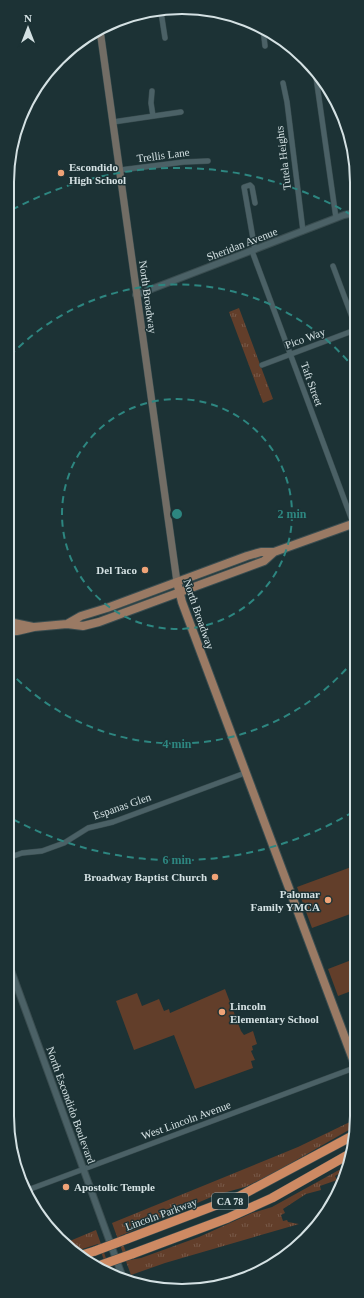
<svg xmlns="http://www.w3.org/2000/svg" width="364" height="1298" viewBox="0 0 364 1298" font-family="Georgia,serif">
<defs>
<pattern id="grass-tufts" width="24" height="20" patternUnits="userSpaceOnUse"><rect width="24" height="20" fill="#623e2a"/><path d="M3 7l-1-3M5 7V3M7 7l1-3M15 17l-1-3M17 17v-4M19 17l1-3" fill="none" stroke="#785a49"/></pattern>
</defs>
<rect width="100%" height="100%" fill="#1c3235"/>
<path fill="url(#grass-tufts)" d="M239,308L273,399L263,403L229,312Z
M354,1120V1127L274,1173L245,1187L216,1195L120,1236L129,1260L141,1258L199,1237L252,1213L272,1207L348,1165L346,1170L335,1176L337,1180L320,1186L321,1190L306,1194L283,1209L285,1213L281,1215L283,1221L287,1220L288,1222L299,1224L165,1263L131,1275L112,1223L298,1147Z
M96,1230L112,1275L101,1270L107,1268L98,1244L76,1251L65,1243Z"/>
<path fill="#623e2a" d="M354,866V916L353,913L312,928L297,887Z
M354,959V990L338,996L328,969Z
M225,989L241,1031L244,1035L253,1031L257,1044L252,1046L253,1050L251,1051L255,1060L251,1061L253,1068L195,1089L174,1035L134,1050L116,1001L137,993L142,1006L159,999L164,1011L169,1009L170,1013Z"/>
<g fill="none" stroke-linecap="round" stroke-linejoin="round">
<g stroke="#3a4d50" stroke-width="6">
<path id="minor" d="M161,12L165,38
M134,16L174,10
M263,28L265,46
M315,70L336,218
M283,83L287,102L303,231
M152,91L151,103L153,116
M113,122L181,112
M120,170L184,162L208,161
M255,250L244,187L250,185L252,187L255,203
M252,251L353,523
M333,266L355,325
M262,365L355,330
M8,858L22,853L42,851L64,843L88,828L113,822L245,773
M7,991L17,987
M25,1191L354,1068"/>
</g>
<g stroke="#3a4d50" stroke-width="8">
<path id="tertiary" d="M136,295L344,215L355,213
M8,962L123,1278"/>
</g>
<g stroke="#3a4d50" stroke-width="8">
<path id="secondary" d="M100,30L177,582"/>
</g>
<g stroke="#3a4d50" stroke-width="10">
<path id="primary" d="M177,582L182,602L354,1062
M9,622L33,627
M67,624L81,616L107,608L247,556L261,552H274L355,523
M9,631H17L34,627L67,624L83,626L99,622L264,561L274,552"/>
</g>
<g stroke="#3a4d50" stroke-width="10">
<path id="motorway" d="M127,1239L240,1196L354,1135
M132,1254L228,1218L272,1198L353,1152
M82,1255L95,1251"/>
</g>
<use href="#minor" stroke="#4b6166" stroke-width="5"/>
<use href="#tertiary" stroke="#4b6166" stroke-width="6"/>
<use href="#secondary" stroke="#726d65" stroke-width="7"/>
<use href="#primary" stroke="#9a7a64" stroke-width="8"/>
<use href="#motorway" stroke="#ce8a63" stroke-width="9"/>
<g stroke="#3a4d50" stroke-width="10" stroke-linecap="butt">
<path id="motorway-bridge" d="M95,1251L127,1239
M101,1265L132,1254"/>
</g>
<use href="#motorway-bridge" stroke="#ce8a63" stroke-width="9"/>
</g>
<g fill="none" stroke="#2d8680" stroke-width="2" stroke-dasharray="7 5">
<circle cx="177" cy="514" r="115"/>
<path d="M354 660A230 230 0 0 1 9 671M10 356A230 230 0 0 1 354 368"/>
<path d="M353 812A346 346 0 0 1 9 817M12 210A346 346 0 0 1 355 217"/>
</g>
<g fill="#efa377" stroke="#1c3235" stroke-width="1.5">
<circle cx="61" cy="173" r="4"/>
<circle cx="145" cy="570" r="4"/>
<circle cx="215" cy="877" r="4"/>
<circle cx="328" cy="900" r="4"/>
<circle cx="222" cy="1012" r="4"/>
<circle cx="66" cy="1187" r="4"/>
</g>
<g text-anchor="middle" stroke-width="3" stroke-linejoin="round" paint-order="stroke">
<rect fill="#1c3235" stroke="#9dacaf" stroke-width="1" x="212" y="1193" width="36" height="16" rx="3"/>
<g font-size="10" font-weight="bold" fill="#d4e1e3">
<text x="230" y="1205">CA 78</text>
</g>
<g font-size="11" fill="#d4e1e3" stroke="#1c3235">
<text transform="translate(163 155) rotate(-7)" y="4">Trellis Lane</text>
<text transform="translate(283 158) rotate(-97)" y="4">Tutela Heights</text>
<text transform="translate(242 244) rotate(-21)" y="4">Sheridan Avenue</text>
<text transform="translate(148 297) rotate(82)" y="4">North Broadway</text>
<text transform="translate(305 338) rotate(-20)" y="4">Pico Way</text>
<text transform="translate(312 384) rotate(70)" y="4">Taft Street</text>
<text transform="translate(199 614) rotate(71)" y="4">North Broadway</text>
<text transform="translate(122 806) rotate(-19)" y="4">Espanas Glen</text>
<text transform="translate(71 1105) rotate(70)" y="4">North Escondido Boulevard</text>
<text transform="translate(186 1120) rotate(-20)" y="4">West Lincoln Avenue</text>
<text transform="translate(161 1214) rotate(-20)" y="4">Lincoln Parkway</text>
</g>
<g font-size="11" font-weight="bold" fill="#d4e1e3" stroke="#1c3235" text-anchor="start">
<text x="69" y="171">Escondido<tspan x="69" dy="13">High School</tspan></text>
<text x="137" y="574" text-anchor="end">Del Taco</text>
<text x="207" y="881" text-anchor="end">Broadway Baptist Church</text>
<text x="320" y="898" text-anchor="end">Palomar<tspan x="320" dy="13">Family YMCA</tspan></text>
<text x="230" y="1010">Lincoln<tspan x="230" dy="13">Elementary School</tspan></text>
<text x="74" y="1191">Apostolic Temple</text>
</g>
</g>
<path d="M0 0H364V1298H0ZM182 14H182A168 168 0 0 1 350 182V1116A168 168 0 0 1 182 1284H182A168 168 0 0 1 14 1116V182A168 168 0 0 1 182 14Z" fill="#1c3235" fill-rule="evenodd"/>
<path fill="none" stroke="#d4e1e3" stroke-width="2" d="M182 14H182A168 168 0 0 1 350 182V1116A168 168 0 0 1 182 1284H182A168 168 0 0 1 14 1116V182A168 168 0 0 1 182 14Z"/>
<circle cx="177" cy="514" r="6" fill="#2d8680" stroke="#1c3235" stroke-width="2"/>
<g font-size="12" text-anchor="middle" font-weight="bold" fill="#2d8680" stroke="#1c3235" stroke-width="3" stroke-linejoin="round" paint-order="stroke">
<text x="292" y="518">2 min</text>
<text x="177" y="748">4 min</text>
<text x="177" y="864">6 min</text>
</g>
<g transform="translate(28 28)" stroke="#1c3235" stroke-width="3" paint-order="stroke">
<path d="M0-3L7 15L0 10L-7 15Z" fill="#d4e1e3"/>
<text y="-6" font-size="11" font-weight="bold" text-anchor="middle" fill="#d4e1e3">N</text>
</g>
</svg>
